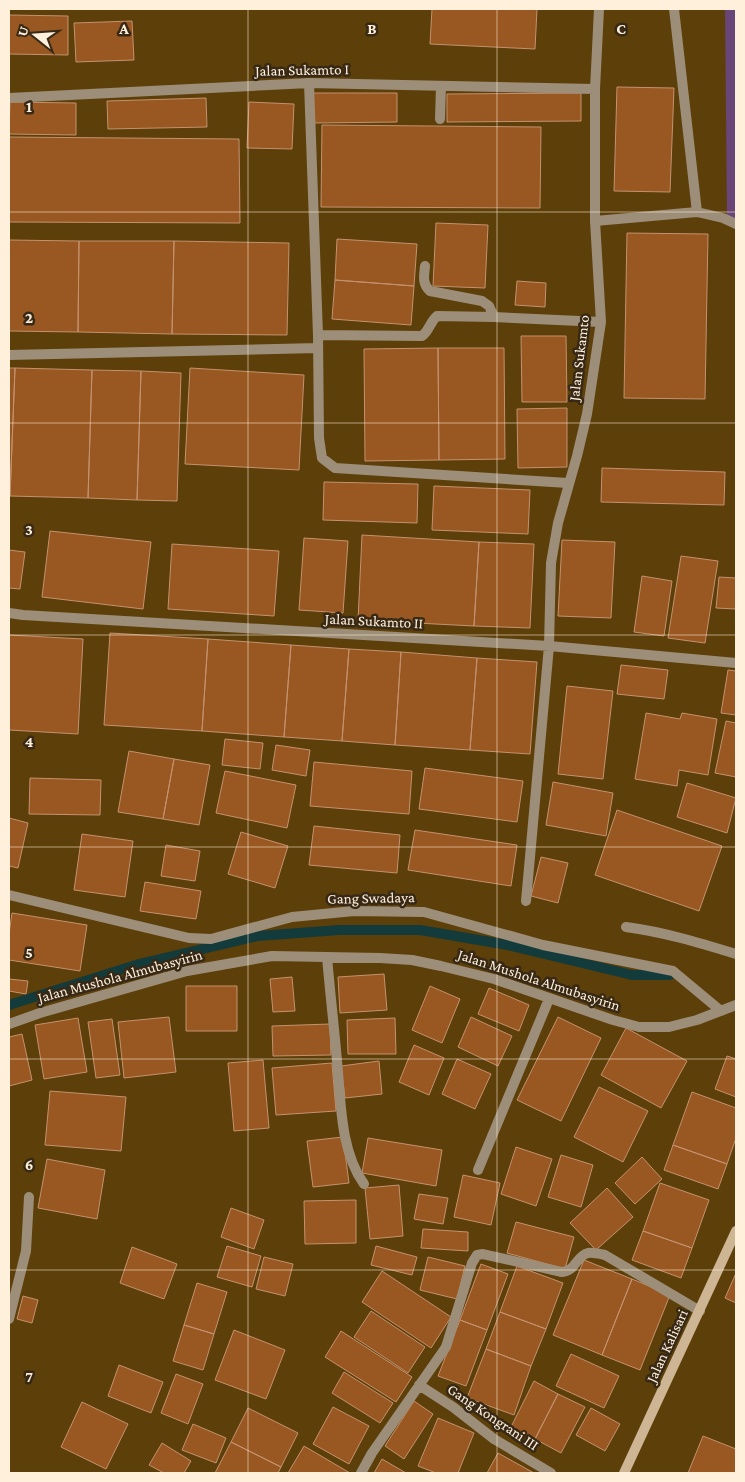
<svg xmlns="http://www.w3.org/2000/svg" width="745" height="1482" viewBox="0 0 745 1482" font-family="'Crimson Pro',serif">
<rect width="100%" height="100%" fill="#5d3f09"/>
<path fill="#694578" d="M725,9H736V219H727Z"/>
<g fill="none" stroke-linecap="round" stroke-linejoin="round">
<path stroke="#143b3b" stroke-width="10" d="M9,1005L139,964L258,936L339,930H420L508,945L632,975H670"/>
</g>
<path fill="#995721" stroke="#c4926f" d="M432,9H537L535,49L430,44Z
M9,15L68,16V55L9,54Z
M132,21L134,60L76,62L74,23Z
M617,87L674,88L670,192L614,191Z
M312,93H397V122L313,123Z
M581,93V121L447,122V94Z
M206,98L207,127L108,129L107,101Z
M10,102L76,103V135L9,134Z
M249,102L294,104L292,149L247,148Z
M322,125L541,127L540,208L321,207Z
M9,137L239,139L240,223L9,222Z
M436,223L488,225L485,288L433,286Z
M627,233L708,234L705,399L624,398Z
M337,239L417,244L414,286L335,280Z
M9,240L79,241L78,332L9,331Z
M79,241H174L172,334L78,332Z
M174,241L289,243L287,335L172,334Z
M335,280L414,286L411,325L332,319Z
M517,281L546,283L545,307L515,305Z
M521,336H566L567,402H522Z
M438,348H504L505,459L439,460Z
M438,348L439,460L365,461L364,349Z
M9,368H15L10,496H9Z
M15,368L92,370L88,498L10,496Z
M190,368L304,375L299,470L185,464Z
M92,370L141,371L137,500L88,498Z
M141,371L181,373L177,501L137,500Z
M567,408V467L518,468L517,409Z
M602,468L725,472L724,505L601,502Z
M324,482L418,484L417,523L323,520Z
M434,486L530,490L528,534L432,530Z
M50,531L151,542L143,609L42,597Z
M362,535L479,542L474,626L358,620Z
M304,538L348,541L343,613L299,610Z
M562,540L615,542L611,618L558,616Z
M479,542L534,544L530,628L474,626Z
M172,544L279,551L274,616L168,609Z
M9,550L25,552L20,589L9,588Z
M681,556L718,561L705,643L668,638Z
M642,576L672,581L664,636L634,632Z
M719,577L736,578V609L716,608Z
M110,633L208,639L202,731L104,725Z
M9,635L83,639L78,734L9,730Z
M208,639L291,645L284,737L202,731Z
M291,645L349,649L342,741L284,737Z
M349,649L401,652L395,745L342,741Z
M401,652L477,658L470,750L395,745Z
M477,658L537,662L530,754L470,750Z
M621,665L668,670L664,699L617,694Z
M728,670L736,671V715L721,713Z
M567,686L613,691L603,779L558,774Z
M646,713L680,719L682,713L717,719L708,775L679,770L677,786L635,779Z
M726,721L736,723V777L715,773Z
M225,739L263,743L260,769L222,765Z
M276,745L310,750L306,776L272,770Z
M129,751L174,759L163,819L118,812Z
M174,759L210,765L199,825L163,819Z
M314,762L412,771L409,814L310,806Z
M425,768L523,781L517,822L419,809Z
M225,771L296,785L287,828L216,813Z
M30,778L101,780L100,815L29,814Z
M553,782L613,793L606,836L546,825Z
M687,783L736,798L727,833L677,817Z
M617,810L722,846L699,911L595,875Z
M9,818L28,823L18,868L9,866Z
M314,826L400,835L397,873L309,865Z
M415,830L517,845L511,886L408,870Z
M241,832L288,846L275,888L228,874Z
M82,834L133,841L125,897L74,890Z
M166,845L200,851L195,881L161,876Z
M541,857L568,863L558,903L531,896Z
M145,882L201,891L196,919L140,911Z
M12,913L87,925L80,971L9,960V934Z
M384,974L387,1010L340,1013L338,977Z
M292,977L295,1011L273,1012L270,979Z
M9,979L28,981L26,994L9,991Z
M186,986H237V1031H186Z
M430,986L460,999L442,1043L412,1030Z
M489,988L529,1005L519,1031L478,1014Z
M169,1017L176,1072L124,1078L118,1022Z
M471,1017L512,1036L498,1066L458,1047Z
M558,1017L601,1038L561,1121L517,1100Z
M78,1018L87,1072L44,1079L35,1025Z
M395,1018L396,1054H348L347,1020Z
M112,1019L120,1075L96,1078L88,1022Z
M330,1024L331,1055L273,1056L272,1026Z
M626,1028L687,1061L661,1108L601,1075Z
M22,1034L32,1080L9,1086V1037Z
M414,1045L444,1058L429,1095L399,1082Z
M727,1056L736,1059V1097L715,1089Z
M457,1059L491,1074L475,1109L442,1094Z
M263,1060L269,1128L234,1131L228,1063Z
M379,1061L382,1094L345,1098L341,1066Z
M332,1063L336,1111L276,1115L272,1068Z
M599,1087L648,1111L623,1162L574,1137Z
M50,1091L126,1097L121,1151L45,1145Z
M692,1092L736,1108V1138L727,1164L673,1145Z
M343,1137L349,1183L313,1187L307,1141Z
M368,1138L442,1150L436,1186L362,1173Z
M673,1145L727,1164L718,1189L664,1170Z
M516,1147L552,1159L536,1206L501,1194Z
M561,1155L593,1165L581,1207L548,1197Z
M642,1157L662,1179L635,1204L615,1183Z
M47,1159L105,1170L97,1219L38,1208Z
M463,1175L500,1183L491,1225L454,1217Z
M660,1183L709,1200L692,1248L643,1231Z
M399,1185L403,1236L370,1239L365,1188Z
M607,1188L633,1217L596,1250L570,1223Z
M419,1194L448,1198L443,1224L414,1219Z
M356,1200V1243L305,1244L304,1201Z
M231,1208L264,1220L254,1249L221,1237Z
M516,1222L574,1237L565,1269L507,1253Z
M423,1229L468,1232V1251L421,1248Z
M643,1231L692,1248L681,1278L632,1260Z
M227,1246L261,1256L252,1287L217,1277Z
M376,1246L417,1257L412,1275L371,1265Z
M132,1247L177,1264L164,1299L120,1283Z
M264,1257L293,1264L285,1296L256,1289Z
M428,1257L465,1266L457,1299L420,1290Z
M584,1260L632,1279L602,1355L553,1335Z
M481,1264L508,1274L487,1330L460,1320Z
M517,1266L563,1283L546,1329L500,1312Z
M382,1271L451,1317L431,1348L362,1302Z
M736,1273V1303L725,1298Z
M632,1279L670,1295L640,1370L602,1355Z
M197,1283L227,1292L214,1334L184,1325Z
M23,1296L38,1300L32,1323L17,1319Z
M371,1311L425,1347L408,1373L354,1337Z
M500,1312L546,1329L531,1366L486,1349Z
M460,1320L487,1330L466,1386L438,1376Z
M184,1325L214,1334L203,1370L173,1361Z
M234,1330L285,1350L266,1399L215,1380Z
M341,1331L412,1377L396,1402L325,1357Z
M486,1349L531,1366L514,1415L467,1398Z
M571,1354L619,1376L604,1408L556,1386Z
M119,1365L163,1382L151,1413L108,1396Z
M344,1372L393,1403L380,1423L332,1393Z
M176,1374L203,1384L188,1424L161,1413Z
M534,1381L558,1394L535,1439L511,1427Z
M558,1394L585,1407L561,1453L535,1439Z
M414,1401L433,1414L404,1459L385,1446Z
M82,1402L128,1424L106,1469L61,1447Z
M333,1407L369,1426L349,1464L313,1444Z
M248,1408L298,1433L281,1467L231,1442Z
M591,1408L620,1424L605,1451L576,1435Z
M438,1418L474,1433L458,1473H436L418,1466Z
M193,1424L226,1438L216,1463L182,1450Z
M703,1436L736,1449V1473H688Z
M231,1442L281,1467L278,1473H215Z
M162,1443L191,1461L184,1473H164L149,1465Z
M304,1446L350,1473H288Z
M498,1453L534,1473H487Z
M382,1459L406,1473H374Z"/>
<g fill="none" stroke-linecap="round" stroke-linejoin="round">
<path stroke="#9d8e79" stroke-width="10" d="M674,9L697,212
M595,221L697,212L723,218L736,224"/>
<path stroke="#9d8e79" stroke-width="10" d="M309,83L318,335L319,438L322,458L335,468L568,483
M9,98L309,83L595,89
M440,119L441,86
M425,266C424,276 422,284 430,291L482,301L489,306L494,317
M318,335L422,336C430,330 429,323 437,316L494,317L601,322
M9,355L318,348
M9,613L23,615L549,646L736,663
M9,895L189,938L211,939L292,917L354,911L424,912L543,945L673,971L721,1011
M526,901L549,646L551,563L558,523L577,456L587,414L601,322L595,221V89L599,9
M626,927C664,932 700,943 736,954
M327,957C330,992 334,1026 337,1061C341,1101 340,1151 364,1184
M9,1024L40,1013L187,971L272,956L380,958L412,960L441,966L494,979L613,1020L639,1027H669L697,1020L736,1005
M478,1170L549,999
M9,1319L26,1251L29,1197
M419,1385L453,1407L494,1439L551,1473
M361,1473L372,1453L446,1347L472,1263L477,1255L483,1254L562,1272C576,1271 576,1256 588,1253C593,1252 600,1254 605,1255L700,1311"/>
<path stroke="#ceb695" stroke-width="10" d="M624,1473L736,1231"/>
</g>
<path fill="none" stroke="#fff0dc" stroke-width="1" stroke-opacity="0.55" d="M248,9V1473M497,9V1473M9,212H736M9,423H736M9,635H736M9,847H736M9,1059H736M9,1270H736"/>
<g text-anchor="middle" stroke-width="5" stroke-linejoin="round" paint-order="stroke">
<g font-size="15" fill="#fff0dc" stroke="#372915">
<text transform="translate(302 70) rotate(-1)" y="5">Jalan Sukamto I</text>
<text transform="translate(579 358) rotate(-83)" y="5">Jalan Sukamto</text>
<text transform="translate(374 621) rotate(3)" y="5">Jalan Sukamto II</text>
<text transform="translate(371 898) rotate(-1)" y="5">Gang Swadaya</text>
<text transform="translate(120 976) rotate(-15)" y="5">Jalan Mushola Almubasyirin</text>
<text transform="translate(539 980) rotate(18)" y="5">Jalan Mushola Almubasyirin</text>
<text transform="translate(667 1346) rotate(-65)" y="5">Jalan Kalisari</text>
<text transform="translate(493 1417) rotate(34)" y="5">Gang Kongrani III</text>
</g>
</g>
<g font-size="16" text-anchor="middle" font-weight="bold" fill="#fff0dc" stroke="#372915" stroke-width="5" stroke-linejoin="round" paint-order="stroke">
<text x="124" y="34">A</text>
<text x="372" y="34">B</text>
<text x="621" y="34">C</text>
<text x="29" y="112">1</text>
<text x="29" y="323">2</text>
<text x="29" y="535">3</text>
<text x="29" y="747">4</text>
<text x="29" y="958">5</text>
<text x="29" y="1170">6</text>
<text x="29" y="1382">7</text>
</g>
<rect width="745" height="1482" fill="none" stroke="#fff0dc" stroke-width="20"/>
<g transform="translate(35 35) rotate(287)" stroke="#372915" stroke-width="4" paint-order="stroke">
<path d="M0-4L9 19L0 12L-9 19Z" fill="#fff0dc"/>
<text y="-8" font-size="14" font-weight="bold" text-anchor="middle" fill="#fff0dc">U</text>
</g>
</svg>
